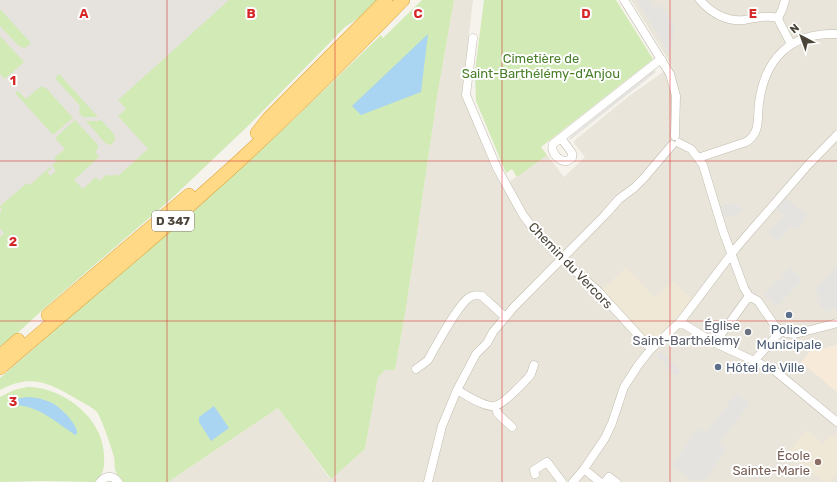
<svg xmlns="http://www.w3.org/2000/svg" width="837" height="482" viewBox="0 0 837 482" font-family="Rubik,sans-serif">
<rect width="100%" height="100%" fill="#f6f3ec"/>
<path fill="#eae5da" d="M454,0H473L462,92L492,169L502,187L547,155L564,177L585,157L574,143L575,140L629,96L672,66L631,0H837V345L810,352L802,362L837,392V482H168L278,408L330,479L365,449L378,377L385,370H395L406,308L438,91Z"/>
<path fill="#f7ead8" d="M837,345V392L801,362L810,352Z"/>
<path fill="#e6e2dd" d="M0,0H360L0,332Z"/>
<path fill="#efe8d6" d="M626,267L655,298L673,281L692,299L680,315L652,343H650L633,325V321H629L601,291Z
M806,430L823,444L829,436L832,438L837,432V473L830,482H823L788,453Z"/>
<path fill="#d2eab5" d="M229,0H377L360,17L345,27L249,125L170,200L48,305L0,349V237L4,233L0,228V213L2,211L0,206L27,183L30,185L50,167L51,169L47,172L50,176L56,171L52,165L57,161L54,158L65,149L55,138L75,120L98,145V149L95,152L99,157L74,180L83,189L96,177L99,181L106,175L113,176L115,174L118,176L148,149L118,116L126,109L118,100Z
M422,0H454L438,91L406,308L395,370H385L378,377L365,449L331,479L278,408L168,482H123C122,478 117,476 116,472C114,468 115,462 114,457C112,449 101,416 96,411C91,406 81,402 75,398C48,382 30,374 0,390V378L217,188L293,120L381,35L383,38Z
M484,0H616L653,59L541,147L547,155L517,177L512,169L506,173L476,101L475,71Z
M0,9L31,43L25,48L19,46L0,26Z
M0,36L24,62L5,79L0,74Z
M59,74L98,117H83L79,113L80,106L55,78Z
M40,87H44L47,89L73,118L53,135L15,93L18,91L26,99Z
M101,120L114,134L115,140L111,145L105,143L86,121H98Z
M27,387C63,387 102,417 104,454C104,460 105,467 102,473C101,476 97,478 95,482L42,481L0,482V397L14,390Z"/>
<path fill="#e5e3e0" d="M637,0H650L655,8L661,4L672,22L675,27L669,54Z
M654,70L656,72L570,140L569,138Z
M784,197L800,210L808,213L804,221L797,229L792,226L778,241L768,232L783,216V214L775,207Z
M733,202L742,209L738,214L725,218L721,206Z
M837,266V311L833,307L827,313L816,301L820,297L814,289Z
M790,267L803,280L777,307L764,294L777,280L780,282L782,279L780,277Z
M660,351L681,372L676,376L656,355Z
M736,394L750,404L719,443L726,449L706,479L693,481L672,465L698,428L706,432Z"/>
<path fill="#a9d4f2" d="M428,34L421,92L361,115L352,106Z
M26,397C35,397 44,399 52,403C59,406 79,425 77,434L75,435L71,432C53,420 38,406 15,405L14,402L17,399Z
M214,406L229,428L211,441L199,422V417Z"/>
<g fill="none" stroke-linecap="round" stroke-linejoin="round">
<g stroke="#c2bbae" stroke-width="9">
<path id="minor" d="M624,0L670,74L676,96L675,136
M700,0C711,13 727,22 744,20C757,18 766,15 778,18L782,10L785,0
M778,18L780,23L791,44
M473,38L466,95L497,168L523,215L535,231L565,262L598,291L651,349
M561,138L572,153V158L567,161C559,162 550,152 553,144L657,62L662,60
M679,143L691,149L698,158L703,165L723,231L744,288L749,296L758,301L775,326L786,333L795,334L837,323
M698,158L746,142C761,133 757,118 759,103C765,58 791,32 837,34
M680,322L715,343L774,370L837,422
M715,343L749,296
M754,361L781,331
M416,369L423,364L428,360C436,346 458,304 470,297C474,295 478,295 482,296L505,317
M457,390C466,395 485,408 495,406C504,404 521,385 528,378L531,374L534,365
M495,406L498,414L512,427
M584,469L600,482
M535,474L534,470L547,462L562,482
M100,482C106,475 113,475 118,482
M428,482L442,426L457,390L476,354L487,343L493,332L513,308L605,215L619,199L634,188L644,178L672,145
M573,482L584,469L605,438L612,423L624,387L639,364L651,349L680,322L736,248L808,165L837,135
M605,482L609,477L616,482"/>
</g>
<g stroke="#e0a43c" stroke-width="14">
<path id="trunk" d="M257,133L268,119L386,0
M48,315L189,195
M0,356L18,340
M0,368C69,308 140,251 208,189C276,129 340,65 403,0"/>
</g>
<use href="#minor" stroke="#fff" stroke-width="8"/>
<use href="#trunk" stroke="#ffd985" stroke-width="13"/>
</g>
<path fill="none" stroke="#d62828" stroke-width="1" stroke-opacity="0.55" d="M167,0V482M335,0V482M502,0V482M670,0V482M0,161H837M0,321H837"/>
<g fill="#5c6f8a" stroke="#fff" stroke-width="1.5">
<circle cx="789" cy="315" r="4"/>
<circle cx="718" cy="367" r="4"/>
</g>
<circle fill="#6b7280" stroke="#fff" stroke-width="1.5" cx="748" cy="332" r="4"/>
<circle fill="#8d6e63" stroke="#fff" stroke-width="1.5" cx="818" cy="462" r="4"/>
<g text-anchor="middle" stroke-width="4" stroke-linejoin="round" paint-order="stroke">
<rect fill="#fff" stroke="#817c74" stroke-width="1" x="152" y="211" width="42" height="20" rx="3"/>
<g font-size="12" font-weight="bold" fill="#4b4439">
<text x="173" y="225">D 347</text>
</g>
<g font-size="13" fill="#4a7f2a" stroke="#fff">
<text x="541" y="63">Cimetière de<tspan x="541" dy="15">Saint-Barthélémy-d'Anjou</tspan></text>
</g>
<g font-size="13" fill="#4b4439" stroke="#fff">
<text transform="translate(571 265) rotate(46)" y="5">Chemin du Vercors</text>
</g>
<g font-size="13" fill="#5b616d" stroke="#fff" text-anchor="end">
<text x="740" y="330">Église<tspan x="740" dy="15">Saint-Barthélemy</tspan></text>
</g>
<g font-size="13" fill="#4e5e75" stroke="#fff">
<text x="789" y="334">Police<tspan x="789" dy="15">Municipale</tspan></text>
<text x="726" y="372" text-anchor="start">Hôtel de Ville</text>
</g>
<g font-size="13" fill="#785e54" stroke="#fff" text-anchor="end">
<text x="810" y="460">École<tspan x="810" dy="15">Sainte-Marie</tspan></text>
</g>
</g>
<g font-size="13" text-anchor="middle" font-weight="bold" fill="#d62828" stroke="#fff" stroke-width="4" stroke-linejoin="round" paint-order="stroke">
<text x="84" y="18">A</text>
<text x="251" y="18">B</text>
<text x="418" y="18">C</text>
<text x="586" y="18">D</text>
<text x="753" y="18">E</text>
<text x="13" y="85">1</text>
<text x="13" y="246">2</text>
<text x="13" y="406">3</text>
</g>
<g transform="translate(801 36) rotate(319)" stroke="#ffffff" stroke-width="3" paint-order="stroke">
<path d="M0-3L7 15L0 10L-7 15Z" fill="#4b4439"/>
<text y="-6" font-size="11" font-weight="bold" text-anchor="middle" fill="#4b4439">N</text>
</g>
</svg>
